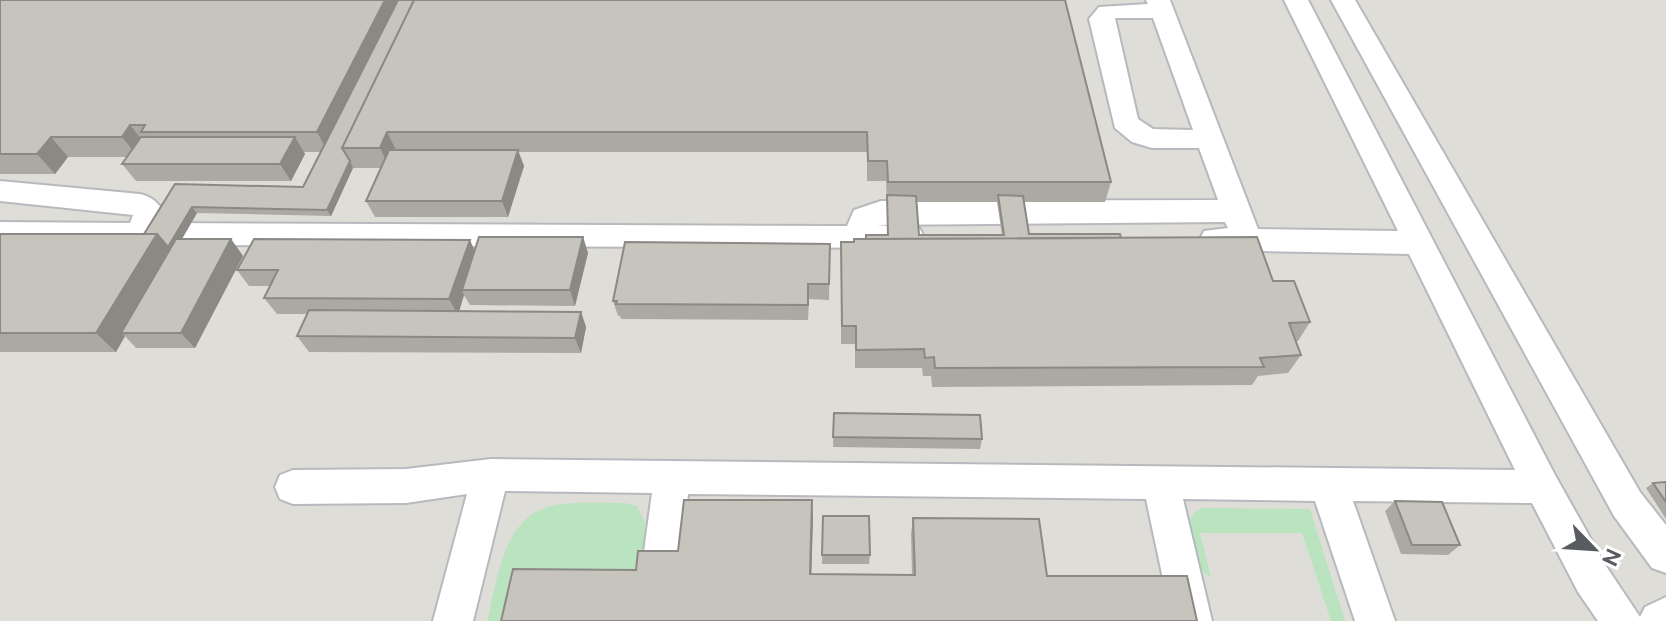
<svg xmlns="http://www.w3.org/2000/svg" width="1666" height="621" viewBox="0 0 1666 621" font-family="Ubuntu,sans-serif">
<rect width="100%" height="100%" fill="#eceadf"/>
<path fill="#dfddd7" d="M0,0H1666V621H0Z"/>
<path fill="#bae4bf" d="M625,503L637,506L645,522L646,532L638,582L513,621H487C498,579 502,514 556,505C578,501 603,503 625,503Z
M1204,508L1310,509L1345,621H1331L1302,533H1200L1211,577C1191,570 1191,545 1187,525L1196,511Z"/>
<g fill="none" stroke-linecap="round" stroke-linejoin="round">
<g stroke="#b7b9be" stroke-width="4">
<path id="minor" d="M1146,0H1170L1258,229L1398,231L1284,0H1308L1555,475L1606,566L1640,617L1645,607L1666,597V621H1598L1578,592L1532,503L1353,501L1395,621H1355L1315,501L1183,499L1212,621H1172L1146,499L688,494L680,566L675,579L661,585L647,579L642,566L652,493L505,491L473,621H433L467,494L406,503L293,504L280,499L275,487L280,475L293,470L406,469L491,459L1515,470L1409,254L1215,250L1204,247L1200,239L1204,231L1228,228L1225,222L877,225L920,229L924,237L920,245L909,248L0,244V222L130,223L133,215L0,201V181L140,194C152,197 158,202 164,213L159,223L847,226L854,210L881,201L1218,200L1199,148H1152L1132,142L1115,128L1089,19L1099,7L1148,4ZM1115,18H1153L1193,130L1153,129L1138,119Z
M1331,0H1355L1640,492L1666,525V573L1652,568L1614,516Z"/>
</g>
<use href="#minor" fill="#fff" fill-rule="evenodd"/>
</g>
<path fill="#aaa9a2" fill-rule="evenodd" d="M0,0H1065L1111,182L1105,202H1024L1029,234L1121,238L1273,281L1310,322L1298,341H1296L1301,355L1288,373L1258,376L1252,385L932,387L931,376H923L922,368H855V344H841V242H854L888,235L886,181H867V152H518L524,166L508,217H375L366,201L381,168H353L331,216L197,213L182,239H231L243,256L195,348H136L125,336L116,352H0V234H144L175,184L303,187L321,152H304L305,154L291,181H136L122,164L127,157H68L55,174H0ZM917,202H997L1002,235H919Z
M583,237L588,253L575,306L470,305L464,295L459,311L581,312L586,327L581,353L309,352L297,336L307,314H277L264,298L270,286H249L237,270L474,251Z
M830,244L829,300L809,299L808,320L621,319L620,316H618L613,301Z
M834,413L982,439L980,449L833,447Z
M1666,482V519L1646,488L1653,483Z
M1395,501L1460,545L1448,555L1401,554L1385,511Z
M813,516L811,574L912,575L911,534L913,518L1047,576L1197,621L636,570L678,551Z
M823,516L870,555L869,564H822Z"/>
<path fill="#8b8984" d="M385,0H403L328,152L317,132Z
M130,125L146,145L138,157L122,137Z
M387,132L397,152L390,168L380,148Z
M51,137L68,157L55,174L37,154Z
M295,137L305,154L291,181L280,164Z
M518,150L524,166L508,217L502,201Z
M350,161L353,168L331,216L327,210Z
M192,207L197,213L127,333H121L125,336L116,352L96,333L157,234Z
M583,237L588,253L575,306L570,290Z
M231,239L243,256L195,348L181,333Z
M470,240L477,256L462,290L464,295L458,315L449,299Z
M581,312L586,327L581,353L575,338Z
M812,500L813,516L811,589L810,574Z"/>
<path fill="#c6c4bc" stroke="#8b8984" stroke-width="2" d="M0,0H385L317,132H141L145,125H130L122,137H51L37,154H0Z
M398,0H414L342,148L350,161L327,210L192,207L168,247L157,234H144L175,184L303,187Z
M414,0H1065L1111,182H888L887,161H868L867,132H387L380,148H342Z
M141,137H295L280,164H122Z
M389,150H518L502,201H366Z
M887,195L916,196L919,235H1004L998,195L1023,196L1029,234H1120L1121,238L866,239V235H888Z
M0,234H157L96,333H0Z
M479,237H583L570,290H462Z
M1257,237L1273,281H1294L1310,322L1289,323L1301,355L1260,358L1264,367L935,368L934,357L925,358L924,349L856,350V326H842L841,242H854V239Z
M176,239H231L181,333H121Z
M254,239L470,240L449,299L264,298L278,270H237Z
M625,242L830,244L829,284H808V305L616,304L617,301H613Z
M309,310L581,312L575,338L297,336Z
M834,413L980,415L982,439L833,437Z
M1666,482V502L1653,483Z
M684,500H812L810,574L915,575L913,518L1039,519L1047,576H1187L1197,621H501L513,569L636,570L638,551H678Z
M1395,501L1442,502L1460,545H1412Z
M823,516H869L870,555H822Z"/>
<g transform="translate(1594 549) rotate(115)" stroke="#ffffff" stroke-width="6" paint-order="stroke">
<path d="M0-6L14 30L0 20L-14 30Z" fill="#585b60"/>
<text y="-12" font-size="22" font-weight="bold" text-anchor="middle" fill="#585b60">N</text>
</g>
</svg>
